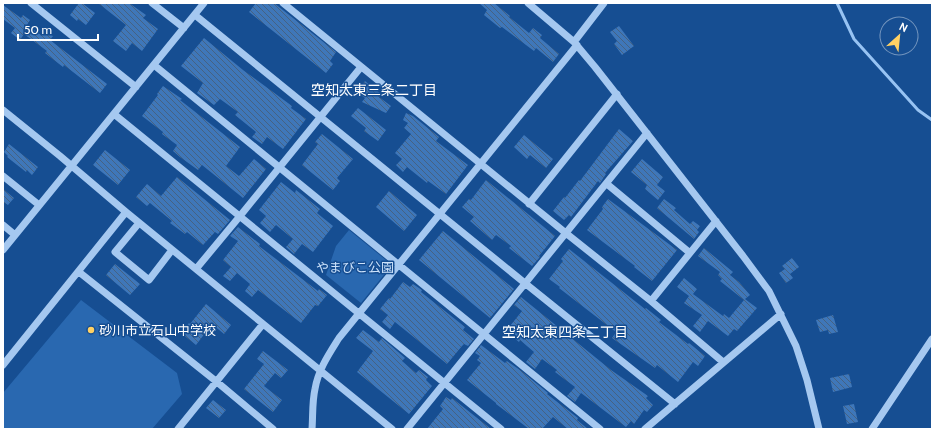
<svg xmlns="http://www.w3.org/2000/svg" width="935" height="432" viewBox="0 0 935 432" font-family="Cabin,'Noto Sans JP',sans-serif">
<defs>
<pattern id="building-back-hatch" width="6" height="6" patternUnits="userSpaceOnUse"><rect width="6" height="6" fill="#3f77b9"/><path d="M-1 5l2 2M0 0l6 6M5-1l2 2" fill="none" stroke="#466282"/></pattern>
</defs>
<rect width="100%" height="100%" fill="#164e92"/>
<path fill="#2968b0" d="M349,230L392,265L361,303L326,275L336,246Z
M81,300L177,373L182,394L152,429H3V393Z"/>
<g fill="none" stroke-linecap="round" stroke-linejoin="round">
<path stroke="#97c3f3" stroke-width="3" d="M837,3L854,39L918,110L932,120"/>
</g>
<path fill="url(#building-back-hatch)" d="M79,3H82L95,13L86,25L78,19L77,21L70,15Z
M98,3H129L146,15L143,18L158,29L142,51L132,43L126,51L113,41L126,25Z
M256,3H274L336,52L330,61L333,64L326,73L249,12Z
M479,3H494L510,16L509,17L529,33L533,28L542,35L540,38L559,54L553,62L536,48L534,51L502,27L500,28L484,15L487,10Z
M3,5L21,18L23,15L30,20L27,25L41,35L45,30L53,36L50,40L107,84L100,93L64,65L63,67L45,53L47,51L24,34L20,40L11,33L15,28L3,19Z
M619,26L634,46L622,55L614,44L617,41L610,32Z
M204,38L243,70L292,106L291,108L306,119L283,149L267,137L262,144L252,137L256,132L235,115L238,112L220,99L214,105L197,93L203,83L181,66Z
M365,81L381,94L379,97L391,106L386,113L362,102L365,98L357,92Z
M163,86L182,99L180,100L240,147L226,166L239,176L254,159L266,169L243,198L202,165L198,170L180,157L173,151L177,145L162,134L163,132L142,116L158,95L157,94Z
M358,108L386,130L378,141L364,131L366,128L351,116Z
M406,113L413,116L429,129L439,137L436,141L468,165L446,194L428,181L427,183L407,167L403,172L396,165L402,159L395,153L411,134L404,128L408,123L403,120Z
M619,129L633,141L605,173L606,174L600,183L598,181L571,217L569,215L564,220L553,211L564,197L565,198L579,180L580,181Z
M322,134L353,159L337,178L340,181L333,190L302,165L318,144L315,142Z
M524,135L553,159L546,168L530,155L527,159L514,147Z
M9,144L38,167L32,175L27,170L26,172L7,157L8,156L4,152Z
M105,150L130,170L118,185L93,165Z
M642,159L663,177L657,185L665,191L658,200L645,189L647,185L631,172Z
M177,177L230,220L218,234L215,232L203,245L187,232L185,234L170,223L172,221L150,203L147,206L136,197L147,184L161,196Z
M486,180L555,236L539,256L540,257L532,266L509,248L511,246L496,235L492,240L470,221L474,217L462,207L469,199L471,200Z
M281,182L295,193L296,190L320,209L317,213L333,226L313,252L302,244L294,254L286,247L293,239L276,225L270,232L260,223L266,216L259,210Z
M3,189L14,198L8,205L3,202Z
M389,191L417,215L404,231L376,207Z
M608,199L677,250L652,281L634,267L635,266L587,230L603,209L602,207Z
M664,199L676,208L674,210L690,224L693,221L700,226L697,230L699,232L694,239L657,208Z
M238,227L260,244L259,246L318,291L319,289L327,295L318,306L315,305L301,323L258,290L252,297L245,291L250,284L237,273L230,281L223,276L231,267L223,260L238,241L230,236Z
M443,231L514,289L490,318L419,260Z
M704,248L733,272L730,275L739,282L750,295L745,299L757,308L737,331L734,329L728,336L708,321L700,332L693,326L702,315L684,303L689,296L677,287L684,278L697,289L693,294L723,316L724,314L729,318L744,300L720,281L722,279L718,275L720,272L698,256Z
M569,249L645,309L646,308L661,320L659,322L688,344L689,343L705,356L698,366L693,362L678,382L657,365L655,368L612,338L616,332L559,288L560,287L549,279L563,261L561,259Z
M792,258L799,267L790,274L793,278L786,283L779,273L785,269L782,266Z
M115,264L140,284L130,295L106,275Z
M403,282L410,287L413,284L422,290L421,292L465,327L463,330L474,339L468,346L464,344L462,346L447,364L395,322L390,329L382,322L388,315L380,309L389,298L390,299Z
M521,297L611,370L648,396L646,398L653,405L647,412L644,410L634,424L631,421L626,427L581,393L575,402L567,396L575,387L555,372L557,370L542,359L535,369L526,362L534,352L520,340L519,342L506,331L522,311L514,305Z
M206,304L231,325L224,334L212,324L196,345L181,333L189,323L190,324Z
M833,315L838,332L829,334L828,330L820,332L816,320Z
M363,330L379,342L382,338L405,358L402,361L416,373L419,370L428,377L426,380L432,386L409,414L357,372L373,351L356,338Z
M481,345L505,363L507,361L520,370L548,393L547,394L578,418L577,420L588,429H568L553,417L542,429H529L496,404V403L467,380L481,363L477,360L480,356L475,353Z
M263,351L288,370L281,378L275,373L264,386L282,400L273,412L244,389L264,364L257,359Z
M849,374L852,387L833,392L830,378Z
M446,397L451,400L452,398L491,429H427L443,409L440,406Z
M213,400L226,410L219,418L206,408Z
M854,404L858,422L847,424L843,406Z"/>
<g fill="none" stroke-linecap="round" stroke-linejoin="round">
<path stroke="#a5c8f0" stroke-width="7" d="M31,3L136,87
M152,3L184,28
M283,3L567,234L651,301L723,362
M528,3L574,42L595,67L743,256L769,291L796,346L807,380L819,429
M195,15L526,284L675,404
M574,42L604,3
M154,65L600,429
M3,110L60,156L126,212L392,429
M114,114L501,429
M3,176L39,205
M607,184L690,253
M529,204L617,94
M139,223L115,252L149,280L172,250
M3,225L15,235
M3,250L204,3
M196,269L240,216L361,67
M79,272L217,382L273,429
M651,301L716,221
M3,365L126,212
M178,429L263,324
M312,429C313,416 312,402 315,389C318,370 329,354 339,338L577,45
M407,429L647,133
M645,429L781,314
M872,429L932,339"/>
</g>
<circle fill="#ffd164" stroke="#164e92" stroke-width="1.5" cx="91" cy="330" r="4"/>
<g text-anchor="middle" stroke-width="3" stroke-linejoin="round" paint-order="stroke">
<g font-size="13" fill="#cce2fb" stroke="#164e92">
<text x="355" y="272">やまびこ公園</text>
</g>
<g font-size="13" fill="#fff" stroke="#164e92" text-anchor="start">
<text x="99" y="335">砂川市立石山中学校</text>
</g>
<g font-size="14" fill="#fff" stroke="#164e92">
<text x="374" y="95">空知太東三条二丁目</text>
<text x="565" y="337">空知太東四条二丁目</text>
</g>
</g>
<rect width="935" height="432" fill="none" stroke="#ffffff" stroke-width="8"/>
<g transform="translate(899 36) rotate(27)"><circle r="19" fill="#164e92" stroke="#7395be"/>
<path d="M0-3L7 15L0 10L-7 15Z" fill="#ffd164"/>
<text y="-6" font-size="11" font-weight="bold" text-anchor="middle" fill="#ffffff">N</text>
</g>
<path d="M18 34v6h80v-6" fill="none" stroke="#ffffff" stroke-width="2"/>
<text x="24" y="34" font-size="12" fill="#ffffff" stroke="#164e92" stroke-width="3" paint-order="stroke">50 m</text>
</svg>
